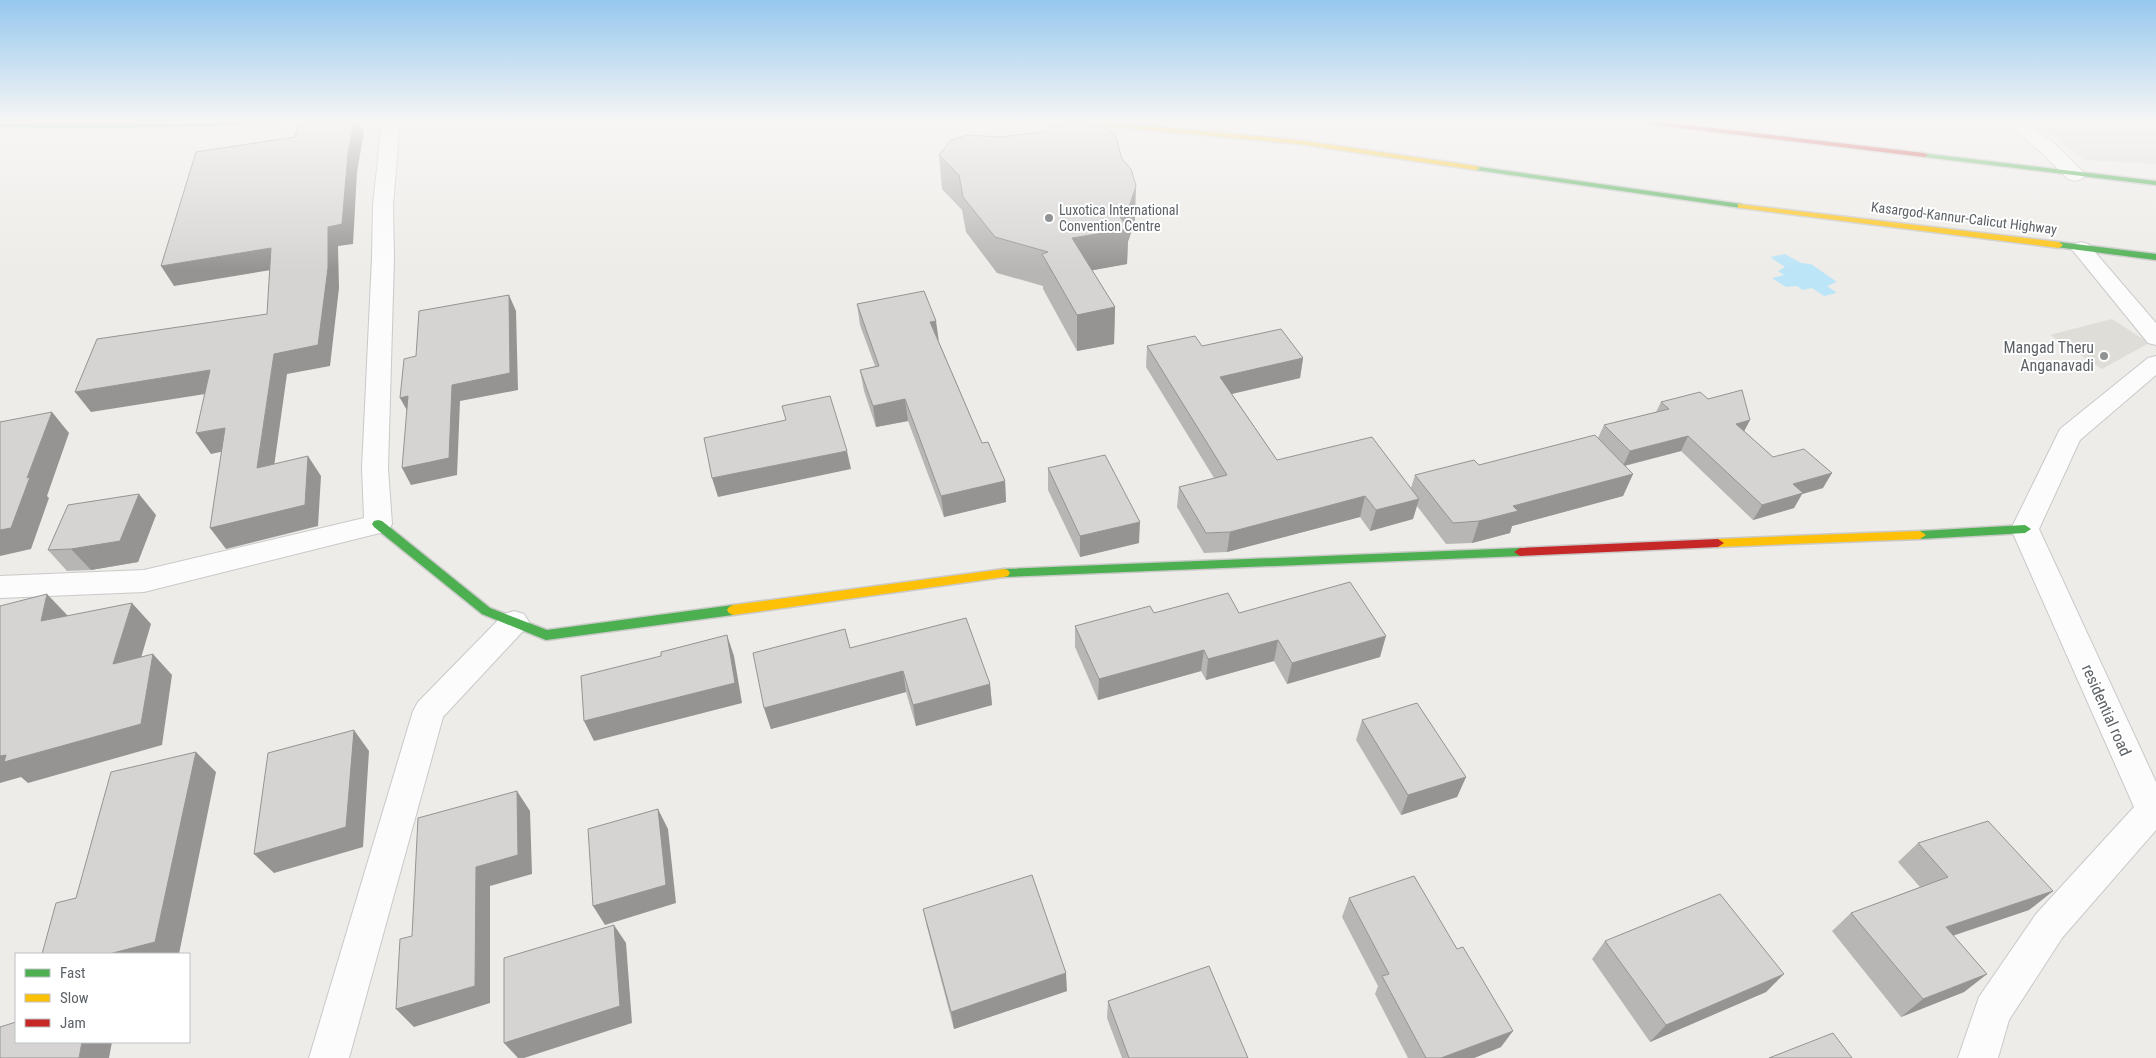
<svg xmlns="http://www.w3.org/2000/svg" width="2156" height="1058" viewBox="0 0 2156 1058" font-family="'Roboto Condensed',sans-serif">
<rect width="100%" height="100%" fill="#eeece8"/>
<path fill="#dfddd9" d="M2034,122H2156V164L2085,160Z"/>
<path fill="#dfddd7" d="M2112,319L2149,343L2102,369L2050,335Z"/>
<path fill="#bce5f8" d="M1785,254L1801,263L1811,264L1837,282L1827,286L1837,293L1824,296L1812,288L1803,290L1797,286L1786,287L1772,278L1784,275L1778,271L1785,267L1770,257Z"/>
<g fill="none" stroke-linecap="round" stroke-linejoin="round">
<g stroke="#c9c9c9" stroke-width="2">
<path id="street" d="M382,122H400L393,205L394,258L388,468L392,524L388,531L144,592L0,598V576L144,570L364,518L362,468L372,258L373,205Z
M2006,122H2026L2056,145L2082,171L2085,175L2082,179L2075,181L2068,179L2042,153Z
M2081,242L2088,244L2156,323V345L2148,343L2074,252L2070,248L2074,244Z
M2156,356V375L2080,440L2039,529L2156,782V830L2062,938L2009,1020L1998,1058H1958L1979,997L2036,914L2134,807L2011,529L2060,429L2148,358Z
M514,611L524,614L529,622L524,630L443,717L349,1058H309L413,711L418,702L504,614Z"/>
</g>
<g stroke="#cacaca" stroke-width="3">
<path id="fast" d="M195,122H287L283,124L100,128L0,127V123L100,124Z
M1921,153L2156,181V185L1924,157L1920,155Z
M1473,166L1741,204L1745,206L1741,208L1476,170H1473Z
M2059,242L2156,254V260L2056,247L2055,245Z
M378,520L382,521L490,608L547,630L733,605L737,607L739,610L737,613L733,615L546,640L482,614L374,527L372,524L374,521Z
M2025,525L2031,529L2025,533L1920,539L1914,535L1920,531Z
M1520,548L1526,552L1520,556L1004,577L1000,576L998,573L1000,570L1004,569Z"/>
</g>
<g stroke="#cacaca" stroke-width="3">
<path id="slow" d="M1079,122H1104L1298,140L1476,166L1480,168L1476,170L1298,144L1083,124Z
M1738,204L2059,242L2063,245L2059,248L1741,208H1738Z
M1920,531L1926,535L1920,539L1718,547L1712,543L1718,539Z
M1004,569L1008,570L1010,573L1008,576L1004,577L733,615L729,613L727,610L729,607L733,605Z"/>
</g>
<g stroke="#cacaca" stroke-width="3">
<path id="jam" d="M1643,122H1663L1924,153L1928,155L1924,157L1647,124Z
M1718,539L1724,543L1718,547L1520,556L1514,552L1520,548Z"/>
</g>
<use href="#street" fill="#fcfcfc" fill-rule="evenodd"/>
<use href="#fast" fill="#4caf50" fill-rule="evenodd"/>
<use href="#slow" fill="#ffc107" fill-rule="evenodd"/>
<use href="#jam" fill="#c62828" fill-rule="evenodd"/>
</g>
<path fill="#b7b6b5" d="M939,155L1135,220L1129,239L1128,241L1127,264L1092,270L1115,307L1114,344L1077,351L1043,289V286L997,273L966,232L962,210L942,189Z
M857,304L939,342L982,443L1005,481L1006,502L944,517L908,421L876,427L864,391L860,370L875,366L860,325Z
M1147,346H1202L1303,358L1300,378L1232,394L1277,460L1411,488L1415,475L1479,465L1598,438L1604,425L1656,412L1661,402L1708,399L1750,420L1744,431L1773,457L1823,488L1802,494L1794,508L1753,520L1681,451L1625,466L1633,474L1623,496L1512,526L1510,533L1472,543L1446,544L1417,506L1413,519L1370,531L1360,517L1227,552L1204,553L1177,507L1179,487L1214,478L1146,367Z
M1048,468L1139,543L1080,557L1048,490Z
M156,515L138,562L91,570L67,571L48,550Z
M1154,613H1239L1380,657L1287,684L1274,661L1206,680L1201,671L1098,700L1075,647V626Z
M850,648L990,684L992,705L916,726L906,692L771,729L764,708Z
M1362,720L1466,777L1457,797L1401,815L1356,740Z
M1918,843L2053,891L2029,910L1953,936L1987,974L1964,992L1901,1017L1832,931L1851,913L1920,887L1898,862Z
M1349,898L1457,949L1501,1047L1474,1058H1408L1375,994L1378,986L1342,917Z
M923,909L1067,991L954,1029L927,927Z
M1605,941L1766,992L1650,1042L1592,959Z
M1108,1001L1248,1058H1122L1107,1018Z"/>
<path fill="#959493" d="M354,122H359L364,132L357,172L353,244L338,246L339,288L330,366L287,374L271,488L257,468L274,354L328,227L348,153Z
M1136,186L1135,220L1129,239L1128,241L1127,264L1072,274V238L1120,217Z
M271,248L283,268L174,286L161,266Z
M509,295L516,311L518,390L460,401L457,475L411,485L402,468L452,385Z
M1115,307L1114,344L1077,351V315Z
M936,321L939,342L930,322Z
M1303,358L1300,378L1218,397L1220,377Z
M210,370L224,391L91,412L75,392Z
M408,396L409,414L400,398Z
M905,399L908,421L876,427L873,406Z
M52,412L69,433L47,496L49,498L31,549L0,556V530L27,478Z
M1750,420L1742,435L1736,424Z
M225,428L239,448L211,454L196,433Z
M1688,436L1681,451L1623,466L1630,451Z
M847,451L851,469L718,497L712,478Z
M308,456L321,476L318,526L226,549L210,528Z
M1832,473L1823,488L1802,494L1794,508L1753,520L1762,505L1793,484Z
M1633,474L1623,496L1512,526L1510,533L1472,543L1479,521L1513,506Z
M1005,481L1006,502L944,517L941,496Z
M139,494L156,515L138,562L91,570L71,549Z
M1365,496L1360,517L1227,552L1230,532Z
M1419,499L1413,519L1370,531L1376,510Z
M1140,522L1139,543L1080,557V536Z
M47,594L68,616L41,621Z
M132,603L151,624L133,685L113,664Z
M727,635L734,656L742,703L594,741L584,721Z
M1386,636L1380,657L1287,684L1292,663Z
M1278,640L1274,661L1206,680L1208,659Z
M1204,650L1201,671L1098,700L1099,679Z
M153,654L172,675L162,745L28,783L21,777L0,783V756Z
M903,671L906,692L771,729L764,708Z
M990,684L992,705L916,726L913,705Z
M354,730L369,751L363,847L274,873L254,854Z
M196,752L216,772L179,954H109Z
M1466,777L1457,797L1401,815L1408,795Z
M517,791L530,811L532,874L490,886V1003L414,1027L396,1009Z
M658,809L668,829L676,903L605,925L593,906Z
M2053,891L2029,910L1924,945L1946,927Z
M614,925L626,943L632,1023L524,1058H518L504,1043Z
M1066,973L1067,991L954,1029L951,1012Z
M1784,974L1766,992L1650,1042L1666,1025Z
M1987,974L1964,992L1901,1017L1923,999Z
M1513,1031L1501,1047L1474,1058H1441Z
M82,1042H112L109,1058H79Z"/>
<path fill="#d5d4d2" stroke="#959493" d="M299,122H354L348,153L342,224L328,227V268L318,345L274,354L257,468L308,456L305,505L210,528L225,428L196,433L210,370L75,392L97,339L267,314L271,248L161,266L196,152L295,137Z
M1067,122H1083L1101,126L1115,134L1122,159L1131,169L1136,186L1130,204L1120,217L1128,229L1072,238L1115,307L1077,315L1042,254L1048,252L995,237L963,197L959,175L939,155L951,140L966,135L1001,137L1046,131L1053,126Z
M924,291L936,321L930,322L982,443L988,442L1005,481L941,496L905,399L873,406L860,370L879,366L857,304Z
M509,295L510,373L452,385L449,458L402,468L408,396L400,398L404,359L416,356L419,311Z
M1281,329L1303,358L1220,377L1277,460L1372,437L1419,499L1376,510L1365,496L1230,532L1206,533L1179,487L1227,475L1147,346L1195,336L1202,346Z
M1742,390L1750,420L1736,424L1773,457L1804,449L1832,473L1793,484L1803,493L1762,505L1688,436L1630,451L1604,425L1669,409L1661,402L1700,392L1708,399Z
M830,396L847,451L712,478L704,438L786,420L782,406Z
M52,412L27,478L30,477L11,528L0,530V422Z
M1595,435L1633,474L1513,506L1518,511L1479,521L1453,523L1415,475L1474,460L1479,465Z
M1105,455L1140,522L1080,536L1048,468Z
M139,494L120,541L71,549L48,550L68,505Z
M1350,582L1386,636L1292,663L1278,640L1208,659L1204,650L1099,679L1075,626L1150,606L1154,613L1228,593L1239,613Z
M47,594L41,621L132,603L113,664L153,654L141,724L4,762L6,755L0,756V606Z
M966,618L990,684L913,705L903,671L764,708L753,653L845,629L850,648Z
M727,635L735,683L584,721L581,676L661,656V652Z
M1417,703L1466,777L1408,795L1362,720Z
M354,730L346,827L254,854L268,753Z
M196,752L155,942L109,954H42L56,903L76,898L111,772Z
M517,791L518,855L476,867L475,986L396,1009L400,939L412,936L418,818Z
M658,809L666,885L593,906L588,829Z
M1988,821L2053,891L1946,927L1987,974L1923,999L1851,913L1948,877L1918,843Z
M1032,875L1066,973L951,1012L923,909Z
M1414,876L1457,949L1463,947L1513,1031L1441,1058H1426L1382,976L1389,974L1349,898Z
M1720,894L1784,974L1666,1025L1605,941Z
M614,925L620,1006L504,1043V958Z
M1209,966L1248,1058H1129L1108,1001Z
M16,1022V1042H82L79,1058H0V1027Z
M1833,1033L1852,1058H1769Z"/>
<linearGradient id="sky" x2="0" y2="1"><stop stop-color="#96c8ee"/><stop offset="0.45" stop-color="#f7f6f5"/><stop offset="1" stop-color="#f7f6f5" stop-opacity="0"/></linearGradient>
<rect width="2156" height="270" fill="url(#sky)"/>
<g fill="#909294" stroke="#fff" stroke-width="2">
<circle cx="1049" cy="218" r="5"/>
<circle cx="2104" cy="356" r="5"/>
</g>
<g text-anchor="middle" stroke-width="4" stroke-linejoin="round" paint-order="stroke">
<g font-size="14" fill="#5d6267" stroke="#fff" text-anchor="start">
<text x="1059" y="215">Luxotica International<tspan x="1059" dy="16">Convention Centre</tspan></text>
</g>
<g font-size="14" fill="#5d6267" stroke="#fff">
<text transform="translate(1964 218) rotate(7)" y="5">Kasargod-Kannur-Calicut Highway</text>
</g>
<g font-size="16" fill="#5d6267" stroke="#fff" text-anchor="end">
<text x="2094" y="353">Mangad Theru<tspan x="2094" dy="18">Anganavadi</tspan></text>
</g>
<g font-size="16" fill="#5d6267" stroke="#fff">
<text transform="translate(2107 710) rotate(66)" y="6">residential road</text>
</g>
</g>
<rect x="15" y="953" width="175" height="90" fill="#ffffff" stroke="#bec0c2"/>
<rect x="25" y="969" width="25" height="8" fill="#4caf50" stroke="#bec0c2"/>
<text x="60" y="978" font-size="15" fill="#5d6267">Fast</text>
<rect x="25" y="994" width="25" height="8" fill="#ffc107" stroke="#bec0c2"/>
<text x="60" y="1003" font-size="15" fill="#5d6267">Slow</text>
<rect x="25" y="1019" width="25" height="8" fill="#c62828" stroke="#bec0c2"/>
<text x="60" y="1028" font-size="15" fill="#5d6267">Jam</text>
</svg>
